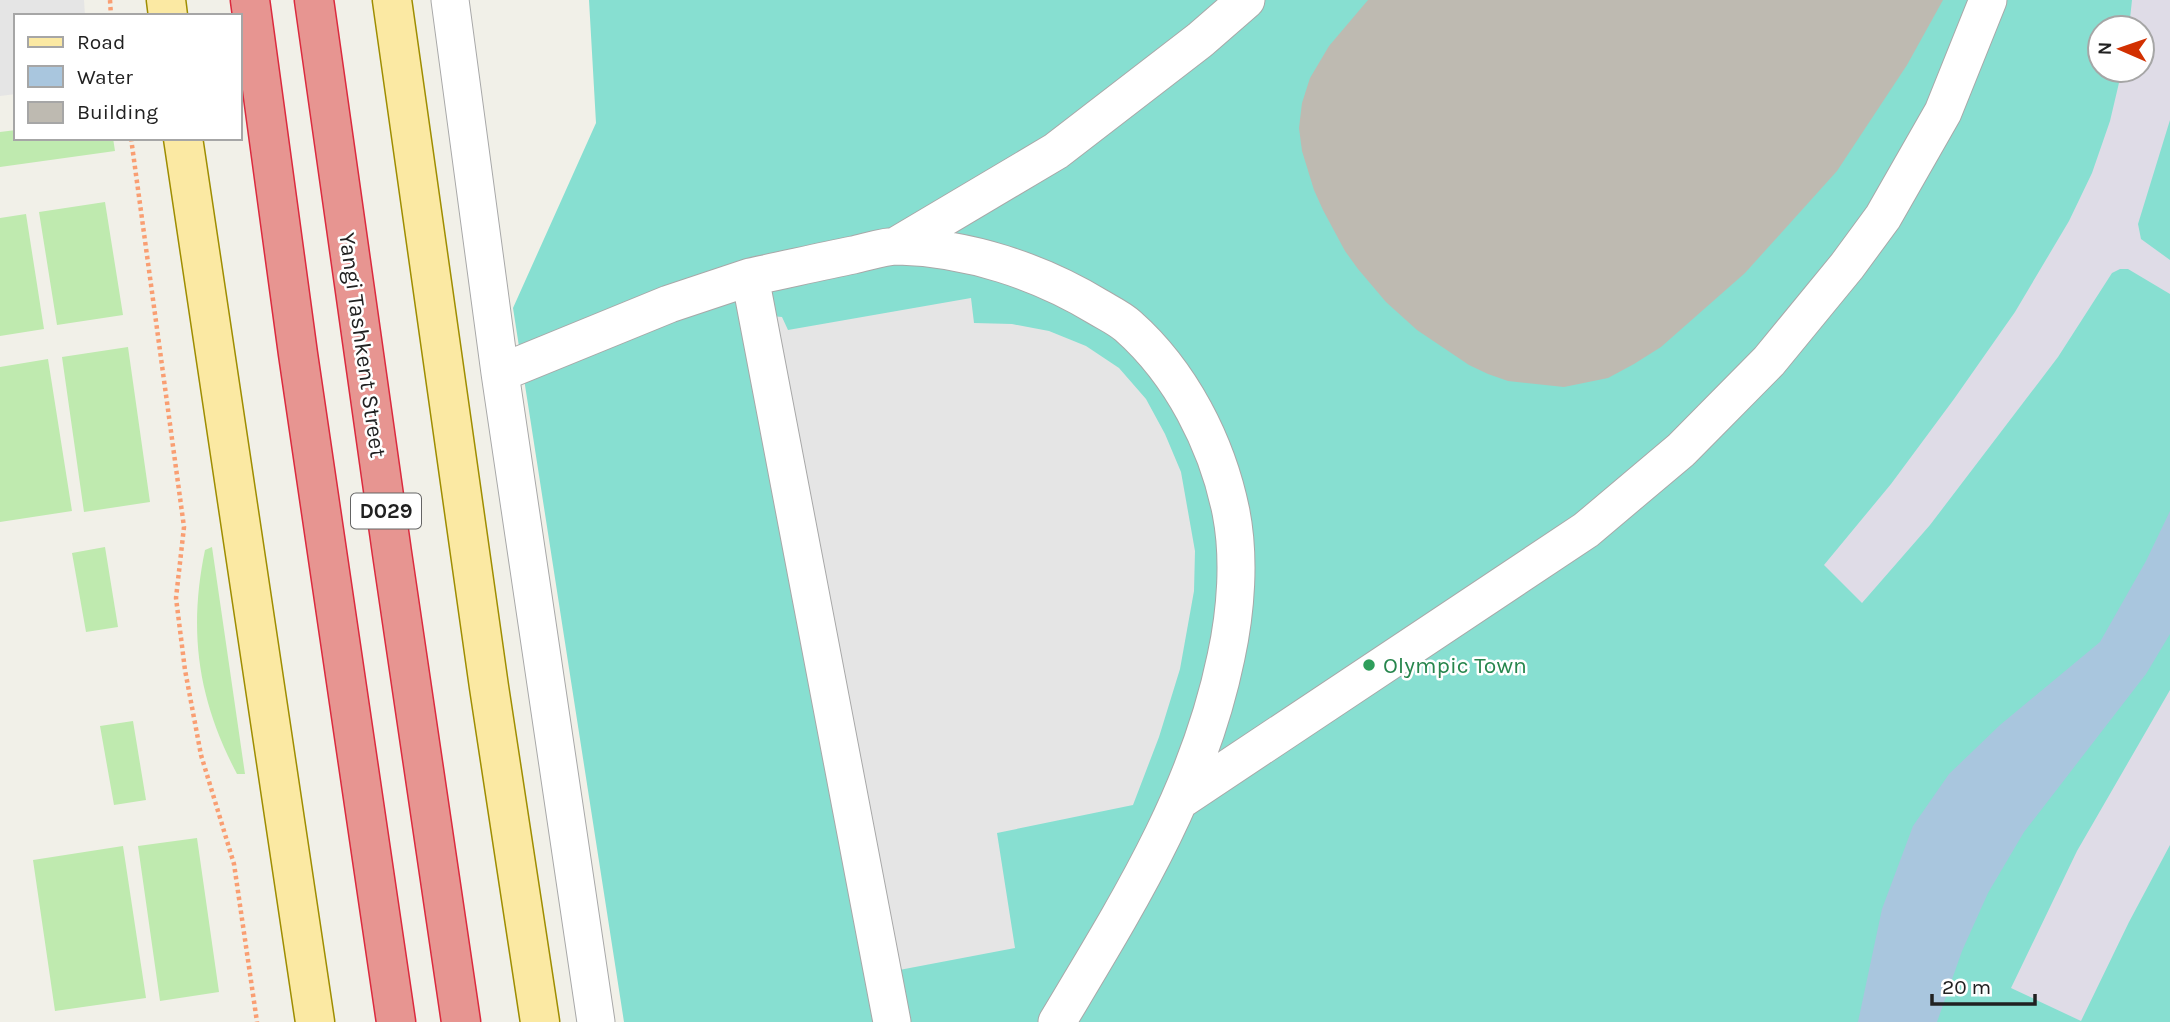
<svg xmlns="http://www.w3.org/2000/svg" width="2170" height="1022" viewBox="0 0 2170 1022" font-family="Karla,sans-serif">
<rect width="100%" height="100%" fill="#f1f0e8"/>
<path fill="#bfeaaf" d="M16,130V138H113L115,151L0,167V132Z
M105,202L123,315L57,325L39,212Z
M26,214L44,329L0,336V218Z
M128,347L150,502L84,512L62,357Z
M48,359L72,511L0,522V367Z
M105,547L118,627L86,632L72,553Z
M212,547L245,774H237C198,700 188,632 205,550Z
M133,721L146,800L114,805L100,726Z
M197,838L219,992L160,1001L138,846Z
M123,846L146,998L55,1011L33,860Z"/>
<path fill="#87dfd1" fill-rule="evenodd" d="M589,0H2170V1022H624L513,308L596,123ZM2100,28H2142V70H2100Z"/>
<path fill="#e5e5e5" d="M0,0H84L85,16H16V94L0,96Z
M971,298L974,323L1012,324L1049,331L1086,346L1119,368L1146,399L1165,434L1181,472L1195,551L1194,591L1180,669L1159,737L1133,805L997,833L1015,948L894,971L771,316L782,317L788,330Z"/>
<path fill="#dfdce7" d="M2132,0H2170V120L2138,224L2141,239L2170,260V294L2128,269H2120L2112,273L2058,357L1930,525L1862,603L1824,565L1891,484L1954,399L2015,312L2069,221L2092,173L2110,121L2122,70H2142V28H2129Z
M2170,690V845L2129,922L2081,1021L2011,988L2077,851Z"/>
<path fill="#a9c6de" d="M2170,511V634L2146,674L2024,832L1988,893L1962,951L1937,1022H1858L1882,909L1913,826L1949,774L2000,725L2100,642L2146,561Z"/>
<path fill="#bebab1" d="M1368,0H1943L1907,65L1837,171L1745,273L1661,347L1634,364L1608,378L1564,387L1508,381L1488,374L1469,365L1417,330L1386,302L1358,269L1345,251L1323,210L1314,190L1302,151L1299,128L1302,103L1310,78L1329,46Z"/>
<g fill="none" stroke-linecap="round" stroke-linejoin="round">
<g stroke="#a8a8a8" stroke-width="39">
<path id="minor" d="M450,0L500,373L596,1022
M896,246L1056,151L1200,40L1246,0
M500,373L669,304L750,277
M1182,799L1586,530L1681,450L1769,361L1847,266L1883,217L1943,112L1988,0
M892,1022L750,277C784,270 818,262 853,255C867,252 884,246 899,246C968,248 1039,271 1098,307C1108,313 1119,318 1128,326C1181,373 1217,443 1231,512C1240,558 1236,611 1226,657C1198,793 1127,905 1057,1022"/>
</g>
<g stroke="#9e8d01" stroke-width="41">
<path id="major" d="M166,0L168,16
M392,0L489,687L540,1022
M183,138L315,1022"/>
</g>
<g stroke="#db2a3e" stroke-width="41">
<path id="highway" d="M250,0L298,354L396,1022
M314,0L392,553L461,1022"/>
</g>
<path stroke="#f99e72" stroke-width="4.5" stroke-dasharray="3.5 3.5" stroke-linecap="butt" d="M110,0L111,16
M131,138L184,527L176,598L185,670L201,755L234,864L257,1022"/>
<use href="#minor" stroke="#fff" stroke-width="37"/>
<use href="#major" stroke="#fbe9a3" stroke-width="38"/>
<use href="#highway" stroke="#e79591" stroke-width="38"/>
</g>
<circle fill="#2e9e5b" stroke="#fff" stroke-width="2.5" cx="1369" cy="665" r="7"/>
<g text-anchor="middle" stroke-width="5" stroke-linejoin="round" paint-order="stroke">
<rect fill="#fff" stroke="#646464" stroke-width="2" x="351" y="493.5" width="70" height="35" rx="5"/>
<g font-size="21" font-weight="bold" fill="#212121">
<text x="386" y="518">D029</text>
</g>
<g font-size="23" fill="#212121" stroke="#fff">
<text transform="translate(363 345) rotate(82)" y="8">Yangi Tashkent Street</text>
</g>
<g font-size="23" fill="#27864d" stroke="#fff" text-anchor="start">
<text x="1383" y="673">Olympic Town</text>
</g>
</g>
<rect x="14" y="14" width="228" height="126" fill="#ffffff" stroke="#a6a6a6" stroke-width="2"/>
<rect x="28" y="37" width="35" height="10" fill="#fbe9a3" stroke="#a6a6a6" stroke-width="2"/>
<text x="77" y="49" font-size="21" fill="#212121">Road</text>
<rect x="28" y="66" width="35" height="21" fill="#a9c6de" stroke="#a6a6a6" stroke-width="2"/>
<text x="77" y="84" font-size="21" fill="#212121">Water</text>
<rect x="28" y="102" width="35" height="21" fill="#bebab1" stroke="#a6a6a6" stroke-width="2"/>
<text x="77" y="119" font-size="21" fill="#212121">Building</text>
<g transform="translate(2121 49) rotate(272)"><circle r="33" fill="#ffffff" stroke="#a6a6a6" stroke-width="2"/>
<path d="M0-5L12 26L0 18L-12 26Z" fill="#d23001"/>
<text y="-10" font-size="19" font-weight="bold" text-anchor="middle" fill="#212121">N</text>
</g>
<path d="M1932 994v10h103v-10" fill="none" stroke="#212121" stroke-width="3.5"/>
<text x="1942" y="994" font-size="21" fill="#212121" stroke="#ffffff" stroke-width="5" paint-order="stroke">20 m</text>
</svg>
